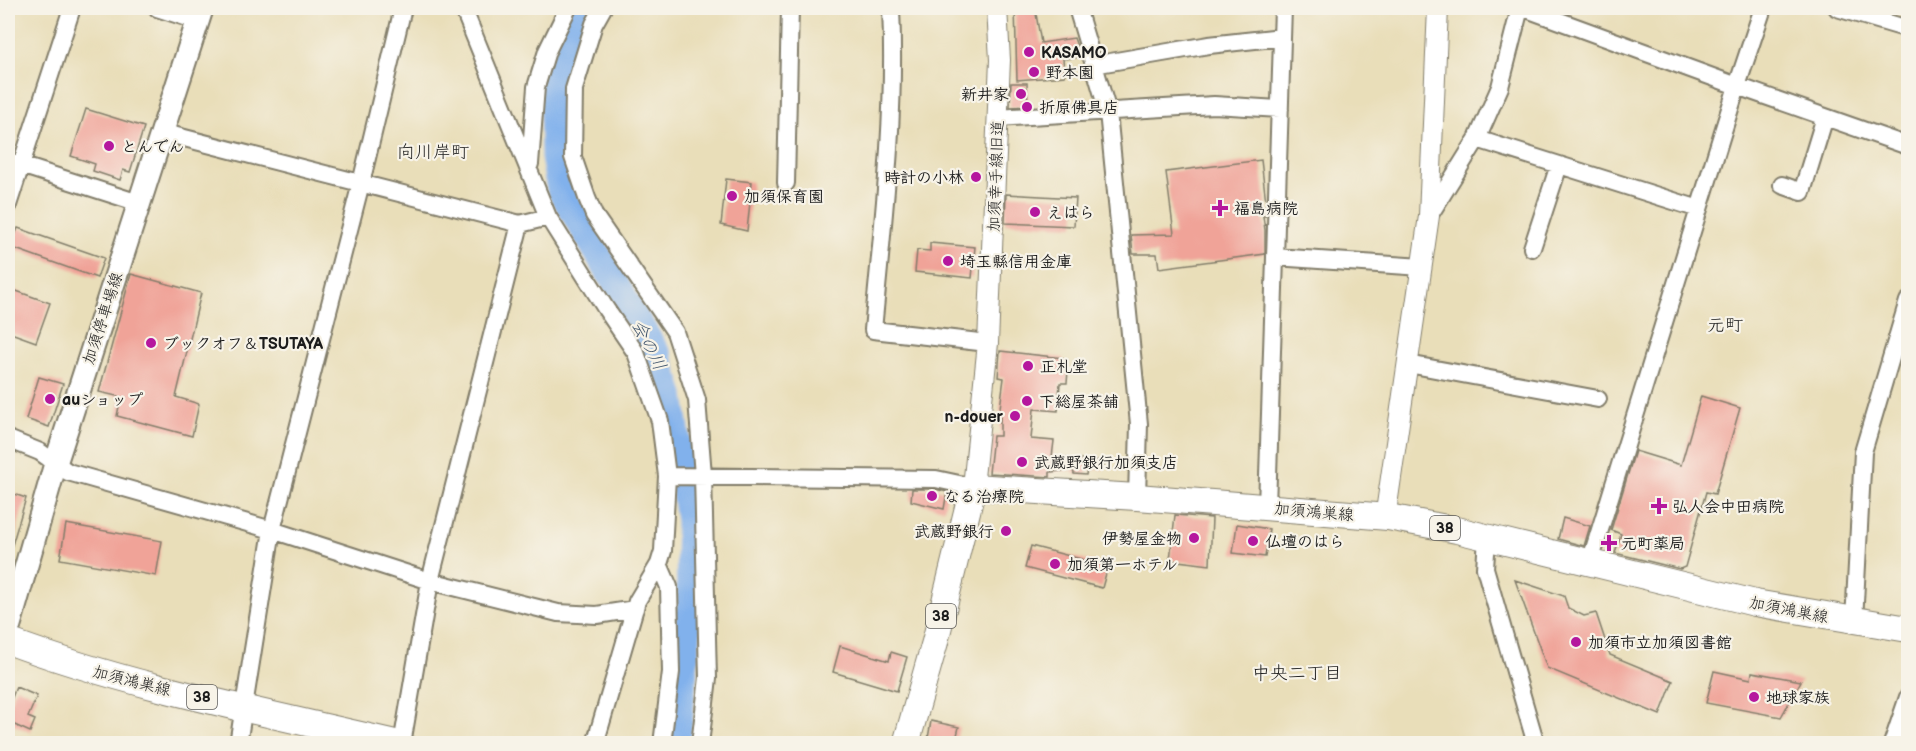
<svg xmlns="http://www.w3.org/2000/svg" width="1916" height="751" viewBox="0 0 1916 751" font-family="'Balsamiq Sans','Klee One',sans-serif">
<rect width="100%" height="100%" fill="#f7f3e8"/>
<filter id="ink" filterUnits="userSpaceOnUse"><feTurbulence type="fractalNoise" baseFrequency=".0167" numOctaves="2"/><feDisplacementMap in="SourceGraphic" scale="12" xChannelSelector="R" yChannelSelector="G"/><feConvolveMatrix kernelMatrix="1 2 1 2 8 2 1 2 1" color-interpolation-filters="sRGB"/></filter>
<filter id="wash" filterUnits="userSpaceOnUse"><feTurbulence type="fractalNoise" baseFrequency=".008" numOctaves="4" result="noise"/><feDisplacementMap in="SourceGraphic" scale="24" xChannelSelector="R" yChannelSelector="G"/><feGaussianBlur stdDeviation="1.35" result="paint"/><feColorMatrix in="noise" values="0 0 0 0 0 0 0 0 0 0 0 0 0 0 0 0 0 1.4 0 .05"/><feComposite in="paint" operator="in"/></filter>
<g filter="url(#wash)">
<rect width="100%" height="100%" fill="#e9deb9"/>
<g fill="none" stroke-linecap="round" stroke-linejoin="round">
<path stroke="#81b1ec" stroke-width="27" d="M586,8L565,47L553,86L554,157L560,190L659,357L671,395L689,520L690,608L677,744"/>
</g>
<g id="blocks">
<path fill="#f0a398" d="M1015,8H1035L1041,43L1074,38L1081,57L1063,59L1065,76L1017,80Z
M1011,83H1027L1028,106L1010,107Z
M86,109L144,127L130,172L123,170L120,180L93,171L95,164L71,156Z
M1261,160L1266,202V216H1263L1265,230V254L1159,268L1157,254H1133L1131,235L1174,234L1166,172Z
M726,179L752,182L747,231L721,225Z
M1006,194L1076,198L1074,226L1005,223Z
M18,228L104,258L97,278L10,247Z
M930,243L975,247L972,278L915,272L917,250L930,251Z
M131,274L201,293L176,397L199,404L192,436L117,416L121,397L99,392Z
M8,288L50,303L36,342L8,332Z
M1000,351L1063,358V371H1068L1067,383H1060L1058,411L1034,409L1031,439L1054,441L1052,457L1104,461V469L1087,470L1086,475L1074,474L1073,470L1050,472V477L989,473L993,436H1000V408L1004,378L998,377Z
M39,377L63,384L49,427L26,419Z
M1701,396L1740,408L1715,494L1706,492L1685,567L1680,569L1615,553L1621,534L1611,530L1635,451L1681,465Z
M912,489H935L947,492L944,509L911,501Z
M8,492L26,498L10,552H8Z
M1175,515L1212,518L1210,565L1170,560Z
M1563,518L1590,526L1584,546L1558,539Z
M66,524L162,541L156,576L60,559Z
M1237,524L1269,529L1265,557L1233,553Z
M1031,546L1108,566L1102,588L1025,568Z
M1515,580L1564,596L1568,608L1584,616L1596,613L1610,655L1673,681L1660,715L1547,668Z
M840,646L889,661L891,652L907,657L897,691L833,672Z
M1714,671L1751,679L1752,672L1801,681L1781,717L1706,703Z
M16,687L37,696L28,717L35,720L30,732L8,722V708Z
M931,721L959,727L955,744H927Z"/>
</g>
</g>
<g filter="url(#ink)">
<use href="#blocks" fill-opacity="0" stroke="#827d6a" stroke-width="1.5"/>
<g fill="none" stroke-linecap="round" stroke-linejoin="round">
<g stroke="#827d6a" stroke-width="20">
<path id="minor" d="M157,8L198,21
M463,8L548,217L606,309L636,353L660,421L667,476L663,551L659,564L637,601L595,744
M603,8L594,24L574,89L573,157L587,198L594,215L675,332L697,400L703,475L708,678L700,744
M891,8C896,115 883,223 873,330L988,343
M1077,8L1108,112L1139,424L1137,497
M1524,8L1737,86L1908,146
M1837,8L1908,29
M1093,65L1209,45L1282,37
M997,118L1214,105L1280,109
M161,132L520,224L548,217
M1477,139L1699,209
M8,161L139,203
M530,164L536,87L547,51L568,8
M786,183L790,8
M1782,185L1802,192L1825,117
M8,205L72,8
M1429,216L1477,139L1500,87L1520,8
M1532,248L1559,165
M1275,257L1422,267
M1408,364L1598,399
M8,439L40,452L68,472L272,530L430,581L558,613L597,615L635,609
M667,476L936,479L973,487
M1267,507L1283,8
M1487,538L1485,568L1536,744
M1590,562L1737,86L1763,8
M659,564L669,587L671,672L662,744
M1854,621L1863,452L1908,301
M238,744L272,530L361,183L403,8
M402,744L430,581L520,224
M1892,744L1908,697"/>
</g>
<g stroke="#827d6a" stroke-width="22">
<path id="tertiary" d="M973,487L988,343L1000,60L997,8
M1388,517L1387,505L1429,216L1438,8"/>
</g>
<g stroke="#827d6a" stroke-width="26">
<path id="secondary" d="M8,630L56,462L202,8"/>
</g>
<g stroke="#827d6a" stroke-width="28">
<path id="primary" d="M8,641C134,688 268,713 399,744
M906,744L935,642L973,487L1137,497L1388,517L1457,530L1755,603L1908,629"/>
</g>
<use href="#minor" stroke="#fff" stroke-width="16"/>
<use href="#tertiary" stroke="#fff" stroke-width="20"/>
<use href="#secondary" stroke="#fff" stroke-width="22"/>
<use href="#primary" stroke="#fff" stroke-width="26"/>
</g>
</g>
<g fill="#b5179e" stroke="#f7f3e8" stroke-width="2">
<circle cx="1029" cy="52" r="6"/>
<circle cx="1034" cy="72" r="6"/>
<circle cx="1021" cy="94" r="6"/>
<circle cx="1027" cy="107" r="6"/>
<circle cx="109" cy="146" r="6"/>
<circle cx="976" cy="177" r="6"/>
<circle cx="732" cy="196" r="6"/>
<path d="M1217 199h6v6h6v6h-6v6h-6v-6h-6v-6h6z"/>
<circle cx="1035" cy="212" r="6"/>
<circle cx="948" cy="261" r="6"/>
<circle cx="151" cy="343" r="6"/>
<circle cx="1028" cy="366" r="6"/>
<circle cx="50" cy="399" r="6"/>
<circle cx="1027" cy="401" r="6"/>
<circle cx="1015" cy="416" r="6"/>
<circle cx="1022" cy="462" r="6"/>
<circle cx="932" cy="496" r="6"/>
<path d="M1656 497h6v6h6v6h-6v6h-6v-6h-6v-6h6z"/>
<circle cx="1006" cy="531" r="6"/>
<circle cx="1194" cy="538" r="6"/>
<circle cx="1253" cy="541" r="6"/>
<path d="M1606 534h6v6h6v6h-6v6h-6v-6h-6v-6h6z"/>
<circle cx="1055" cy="564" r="6"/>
<circle cx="1576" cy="642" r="6"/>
<circle cx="1754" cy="697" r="6"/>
</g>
<g text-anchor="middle" stroke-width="4.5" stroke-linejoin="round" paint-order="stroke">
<g fill="#f7f3e8" stroke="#5e5c59" stroke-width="1.5">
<rect x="1430" y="516" width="30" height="24" rx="4.5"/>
<rect x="926" y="604" width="30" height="24" rx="4.5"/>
<rect x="187" y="685" width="30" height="24" rx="4.5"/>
</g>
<g font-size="15" font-weight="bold" fill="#1c1c1c">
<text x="1445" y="533">38</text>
<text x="941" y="621">38</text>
<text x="202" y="702">38</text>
</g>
<g font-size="16" font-weight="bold" fill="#1c1c1c" stroke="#f7f3e8" text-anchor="start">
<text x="1041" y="58">KASAMO</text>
<text x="1046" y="78">野本園</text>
<text x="1009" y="100" text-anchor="end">新井家</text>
<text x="1039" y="113">折原佛具店</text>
<text x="121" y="152">とんでん</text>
<text x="964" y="183" text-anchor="end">時計の小林</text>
<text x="744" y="202">加須保育園</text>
<text x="1234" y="214">福島病院</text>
<text x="1047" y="218">えはら</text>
<text x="960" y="267">埼玉縣信用金庫</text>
<text x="163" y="349">ブックオフ＆TSUTAYA</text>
<text x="1040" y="372">正札堂</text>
<text x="62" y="405">auショップ</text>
<text x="1039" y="407">下総屋茶舗</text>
<text x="1003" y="422" text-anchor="end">n-douer</text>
<text x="1034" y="468">武蔵野銀行加須支店</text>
<text x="944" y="502">なる治療院</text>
<text x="1672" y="512">弘人会中田病院</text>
<text x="994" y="537" text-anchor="end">武蔵野銀行</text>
<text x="1182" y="544" text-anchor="end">伊勢屋金物</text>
<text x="1265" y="547">仏壇のはら</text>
<text x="1621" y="549">元町薬局</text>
<text x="1067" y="570">加須第一ホテル</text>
<text x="1588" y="648">加須市立加須図書館</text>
<text x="1766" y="703">地球家族</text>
</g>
<g font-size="16" fill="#1c1c1c" stroke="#f7f3e8">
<text transform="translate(995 176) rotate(-88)" y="6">加須幸手線旧道</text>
<text transform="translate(102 318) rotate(-72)" y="6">加須停車場線</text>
<text transform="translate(1314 511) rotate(5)" y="6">加須鴻巣線</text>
<text transform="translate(1789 609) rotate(11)" y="6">加須鴻巣線</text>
<text transform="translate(132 680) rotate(14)" y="6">加須鴻巣線</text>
</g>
<g font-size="18" fill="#1c1c1c" stroke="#f7f3e8">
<text x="433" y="158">向川岸町</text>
<text x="1725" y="331">元町</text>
<text x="1297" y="679">中央二丁目</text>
</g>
<g font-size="18" font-style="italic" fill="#44586f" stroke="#f7f3e8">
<text transform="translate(649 345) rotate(63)" y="6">会の川</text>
</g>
</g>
<rect width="1916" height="751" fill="none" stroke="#f7f3e8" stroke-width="30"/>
</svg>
